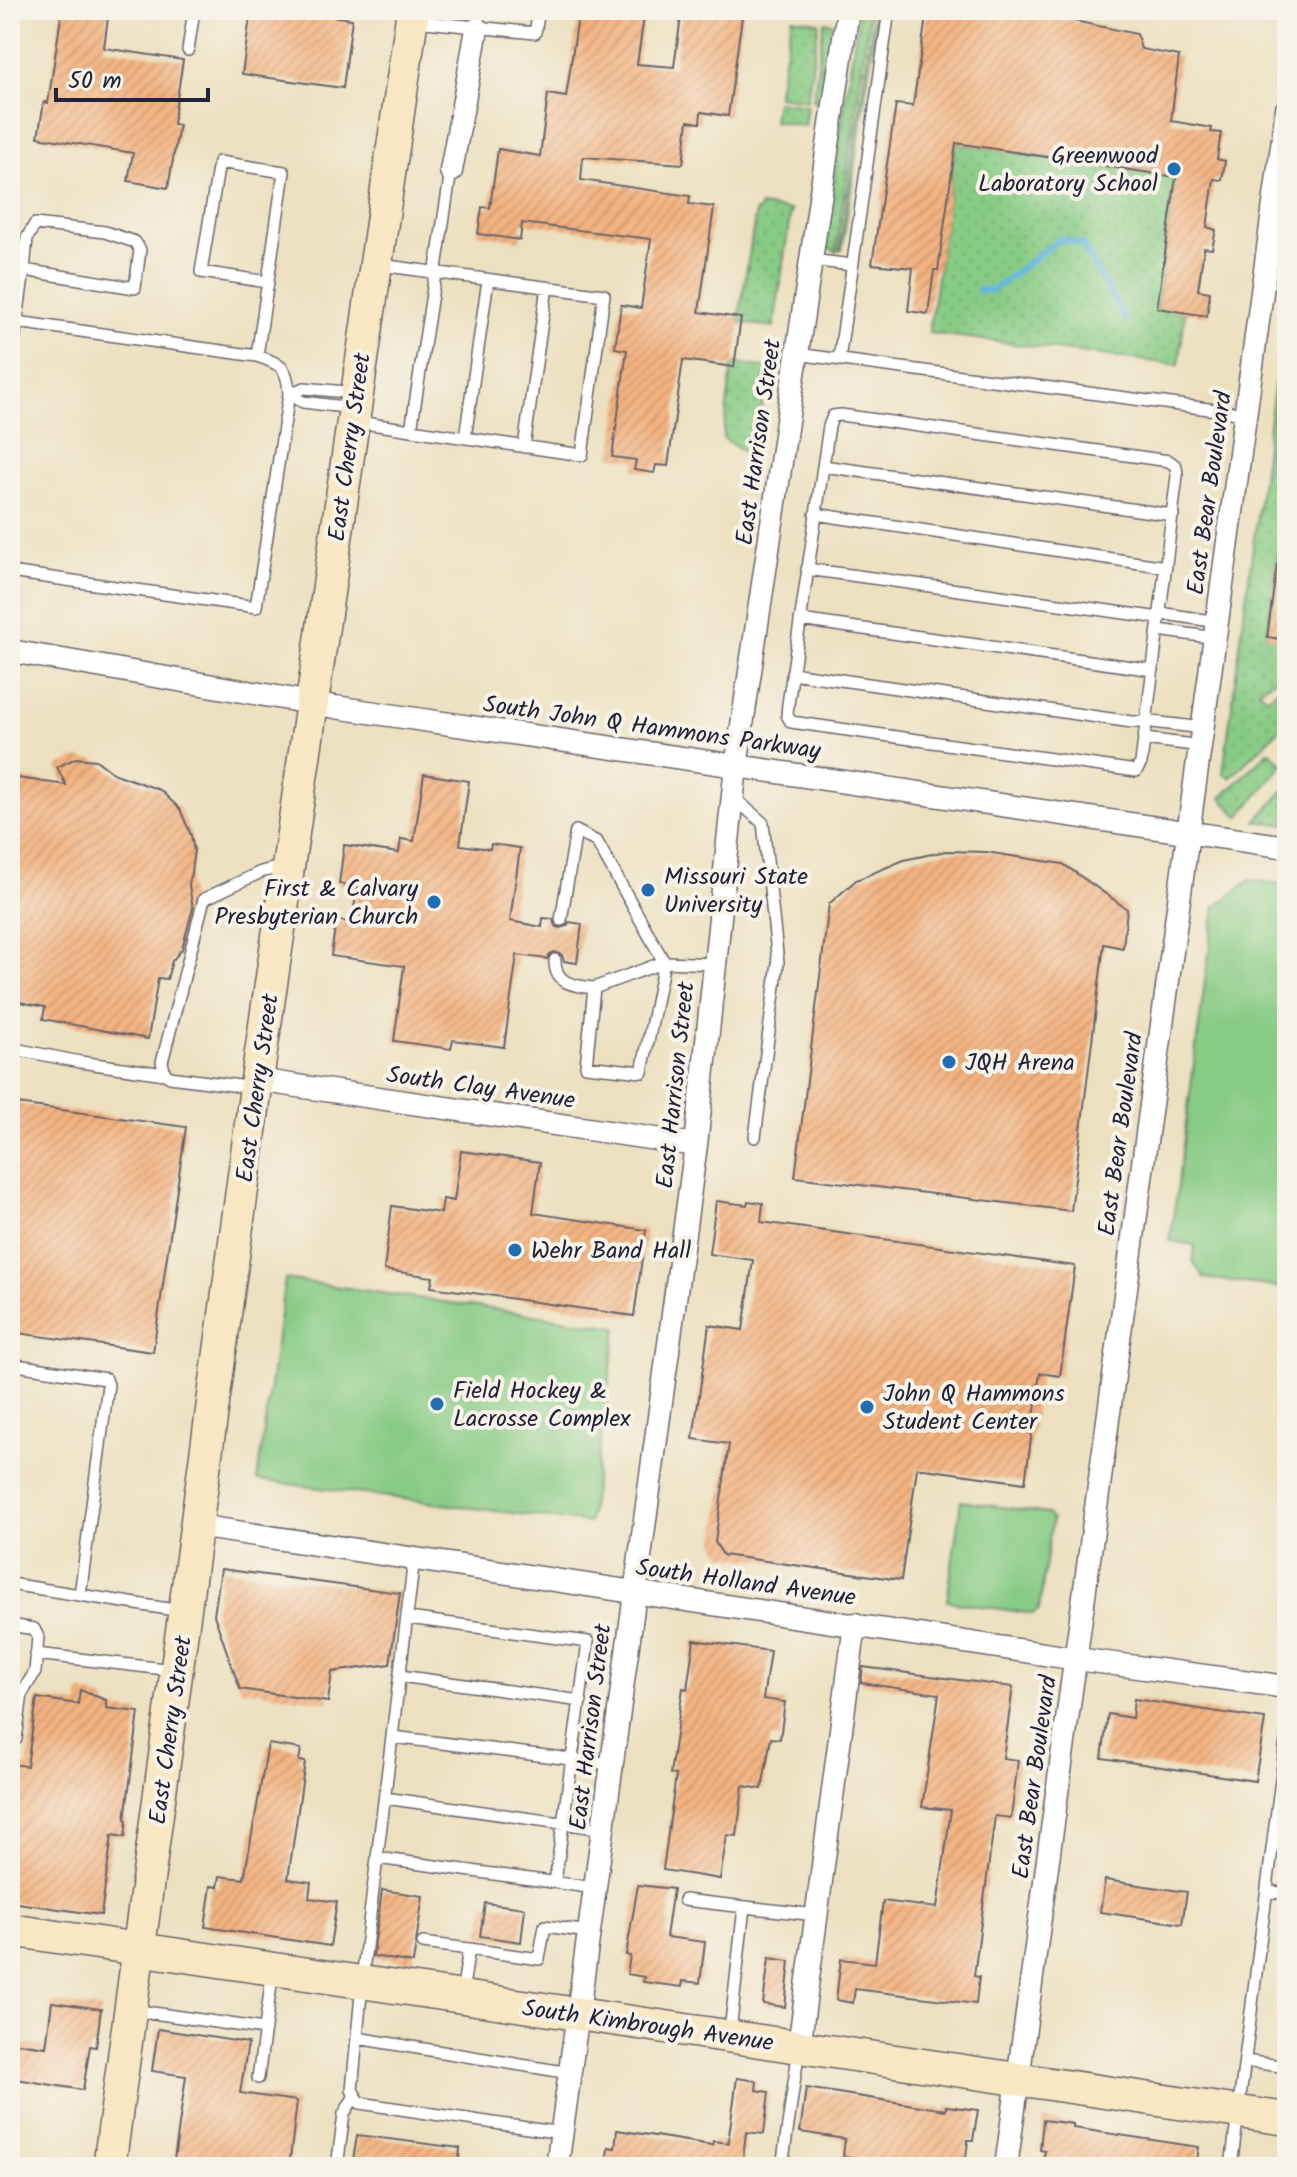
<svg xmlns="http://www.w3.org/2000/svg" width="1297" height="2177" viewBox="0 0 1297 2177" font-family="Kalam,sans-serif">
<defs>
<pattern id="grass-dots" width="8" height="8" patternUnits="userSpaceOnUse" patternTransform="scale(2)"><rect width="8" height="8" fill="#87cb84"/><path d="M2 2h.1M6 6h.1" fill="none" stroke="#74ae73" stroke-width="1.8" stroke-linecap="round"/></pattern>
<pattern id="park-tufts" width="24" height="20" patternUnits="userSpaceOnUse" patternTransform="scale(2)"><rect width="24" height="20" fill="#87cb84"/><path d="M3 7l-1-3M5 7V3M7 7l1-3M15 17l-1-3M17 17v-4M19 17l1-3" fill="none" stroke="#74ae73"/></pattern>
<pattern id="building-hatch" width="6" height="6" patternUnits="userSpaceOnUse" patternTransform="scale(2)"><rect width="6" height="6" fill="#f3b280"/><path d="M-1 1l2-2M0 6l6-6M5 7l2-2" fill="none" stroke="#d09970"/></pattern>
</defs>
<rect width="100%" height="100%" fill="#f7f3e8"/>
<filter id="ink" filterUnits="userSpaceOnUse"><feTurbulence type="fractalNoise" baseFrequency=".0125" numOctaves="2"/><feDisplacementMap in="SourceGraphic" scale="16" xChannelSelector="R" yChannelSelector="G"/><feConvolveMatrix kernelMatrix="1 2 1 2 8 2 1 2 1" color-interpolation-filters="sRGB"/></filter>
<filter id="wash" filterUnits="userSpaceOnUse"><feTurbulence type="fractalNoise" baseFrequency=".006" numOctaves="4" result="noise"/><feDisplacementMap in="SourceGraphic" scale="32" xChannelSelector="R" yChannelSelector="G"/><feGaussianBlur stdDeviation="1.8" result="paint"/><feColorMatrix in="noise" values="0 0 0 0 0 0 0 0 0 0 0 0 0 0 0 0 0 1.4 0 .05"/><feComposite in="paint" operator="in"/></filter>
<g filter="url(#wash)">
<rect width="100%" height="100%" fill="#ece0c0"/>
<path fill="url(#grass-dots)" stroke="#547660" stroke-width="2" d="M859,10H870L836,252L826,246L824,241Z
M874,10H878L842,250L839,251Z
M792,18L819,22L807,100L777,96Z
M824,22L832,23L833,26L822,103L813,101Z
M776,101L807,105L804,126L773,121Z
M956,143L1176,177L1157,308L1185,312L1179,365L929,333Z
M760,206L791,210L774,327L741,323L739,318L756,211H759Z
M735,363L768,368L754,459L723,438L732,367Z
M1284,366H1287V485L1267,636L1287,640V670L1259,690L1267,698L1287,682V722L1230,778L1223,773L1275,380H1282Z
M1269,751L1283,764L1239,817L1221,798Z
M1287,787V825L1256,821Z"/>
<path fill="url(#park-tufts)" stroke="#547660" stroke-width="2" d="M1143,10H1274L1272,26L1244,25Z"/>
<path fill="#87cb84" stroke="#547660" stroke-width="2" d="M1250,880L1287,885V1288L1204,1278L1193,1262L1195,1245L1170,1241L1215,907Z
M285,1279L617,1327L589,1523L257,1480Z
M961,1501L1048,1514L1052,1520L1039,1610L1033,1614L947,1601Z"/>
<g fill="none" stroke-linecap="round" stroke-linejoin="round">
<path stroke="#64b6e0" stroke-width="6" d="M979,290L991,291L1060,239L1082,244L1124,318"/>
</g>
<g id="blocks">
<path fill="url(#building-hatch)" d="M62,10H109L104,48L183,60L173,124L179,125L168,188L128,181L133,153L38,137L44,102L48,103Z
M251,10H288L352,19L343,88L242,74Z
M579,10H645L637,64L674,67L682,10H743L728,116L701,112L700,123L688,121L683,164L583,157L581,180L690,196L689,204L714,207L699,312L741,318L734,367L683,360L668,466L656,465L654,473L634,470L636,460L612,457L627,350L615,348L621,305L641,308L651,239L522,223L520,240L478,234L482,207L490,208L498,149L540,156L548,94L566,97Z
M927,10H1022L1137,34L1141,49L1179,56L1171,121L1212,128L1211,132L1221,133L1217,159L1225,161L1222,180L1214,179L1207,227L1216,230L1212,249L1204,248L1198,290L1210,292L1207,316L1157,308L1176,177L956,143L938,270H934L928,314L908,311L913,268L872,264L896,104L913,106Z
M1277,564L1287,565V640L1267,637Z
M76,758L96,760L113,773L160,790L180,809L191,835L194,851L189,886L193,908L182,949L172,961L167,979L158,978L148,1039L43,1019L45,1007L10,1000V777L66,785L57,767Z
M424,774L469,781L460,845L490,849L491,844L520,848L510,921L542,927L543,918L553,919L555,926L560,928L567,926L569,922L582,924L577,963L564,961L562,955L555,952L550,954L547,959L517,955L504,1047L453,1040L451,1049L394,1041L404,966L331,956L336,920L352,923L357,887L339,884L344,845L399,853L401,839L414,841Z
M946,851L986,852L1063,864L1127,909L1123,948L1104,944L1071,1211L795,1177L829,904L856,880L904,860Z
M10,1103L186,1127L153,1352L10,1332Z
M461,1151L540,1162L533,1213L646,1230L634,1316L431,1287L433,1277L384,1270L392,1206L441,1213L443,1199L454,1201Z
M716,1201L747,1205L748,1201L763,1203L761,1222L1075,1266L1060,1376L1040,1373L1025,1483L917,1468L901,1580L723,1555L715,1542L729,1444L693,1439L709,1325L743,1330L753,1260L709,1254Z
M221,1569L400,1593L390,1664L332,1672L328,1702L240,1689L214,1615Z
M694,1640L770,1651L763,1699L785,1702L780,1739L771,1738L762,1789L743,1786L737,1836L727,1835L720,1879L663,1870L676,1775L670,1774L683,1688L687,1689Z
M863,1667L1013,1687L1003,1758L1018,1760L1011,1818L995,1816L974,1976L979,1977L976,2004L855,1989L853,2003L836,2000L841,1959L875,1963L883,1901L937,1908L951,1810L922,1807L939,1694L861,1683Z
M80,1690L106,1700V1708L139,1712L125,1819L127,1820L125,1837L112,1835L101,1915L10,1902V1764L27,1766L37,1698L78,1704Z
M1134,1699L1265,1719L1255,1781L1102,1758L1108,1714L1132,1718Z
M268,1744L301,1749L299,1761L305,1762L288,1879L311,1882L309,1898L337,1902L330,1946L205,1927L211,1886L218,1887L220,1876L244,1879Z
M1105,1880L1187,1892L1182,1924L1100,1912Z
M638,1885L673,1889L666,1937L705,1942L700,1983L683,1981L682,1987L643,1982L644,1977L627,1974L630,1956L626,1955Z
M382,1890L423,1896L413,1963L373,1956Z
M485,1903L525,1908L521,1942L480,1936Z
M769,1958L790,1961L785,2007L763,2004Z
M52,2002L101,2009L96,2047L90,2046L83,2090L10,2078V2042L46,2047Z
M158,2029L248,2043L240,2093L297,2101L289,2167H173L186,2076L152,2071Z
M737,2078L757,2081L756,2090L769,2092L764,2134L746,2132L742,2167H606L608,2147L615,2148L617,2130L712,2145L713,2141L728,2143Z
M806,2088L946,2110V2106L978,2110L973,2140H968L965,2167H900L898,2164L843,2156L845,2139L800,2132Z
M1043,2120L1073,2124V2128L1199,2147L1196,2167H1042L1045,2151L1040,2150Z
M357,2135L460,2148L458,2167H352Z"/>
</g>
</g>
<g filter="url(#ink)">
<use href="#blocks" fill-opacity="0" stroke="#69646a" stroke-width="2"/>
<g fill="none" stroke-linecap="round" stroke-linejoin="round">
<g stroke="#69646a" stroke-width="14">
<path id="lane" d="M416,21L535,33L539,10
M477,29L479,10
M188,50L194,10
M35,224L105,232L135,242L140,250L135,288L24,270L27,238Z
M811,260L852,265
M797,354L1246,414
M257,356L284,172L219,162L201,272L268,282
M839,360L889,10
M10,368L24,270
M353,408L303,402L289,394L304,388L356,393
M841,415L1169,461L1176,466L1177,476L1146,723L1141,763L1136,771L791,722L787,715L788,704L829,426L833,416Z
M357,422L582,455L604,295L380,265
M411,430L451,171
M465,438L488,280
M524,447L547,287
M823,466L1173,515
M815,514L1166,567
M807,569L1160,618
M10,572L256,607L289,394C288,367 281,364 257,356L17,322
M1160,613L1218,622
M800,620L1153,670
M1158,630L1216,638
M792,673L1132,722H1152L1203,728
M1144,739L1202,746
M733,797L763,823L778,963L755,1137
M561,920L576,831L597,842L664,962L642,1072L586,1066L594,988L664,962L715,964
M555,960C554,984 575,986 594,988
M10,1048L80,1062L165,1074
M255,1088L170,1077L165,1074L162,1062L204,899L261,872L284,866
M10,1364L106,1379L108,1385L80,1595
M414,1559L364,1963L352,2090L360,2103L561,2133
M10,1584L181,1611
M408,1618L588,1642L555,1882
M10,1625L34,1629L38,1637L35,1672L22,1693L16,1739
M36,1654L173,1670
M400,1676L581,1701
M393,1737L611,1764
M385,1798L603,1829
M377,1858L595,1888
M1267,1891L1287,1894
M684,1900L816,1915
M423,1943L469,1949
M462,1993L469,1949L539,1959L545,1926L589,1932
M132,2010L264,2029
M730,2032L744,1907
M357,2038L570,2073
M1245,2061L1287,2067
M258,2078L273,1970
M337,2167L344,2114L354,2097
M782,2167L799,2048
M1231,2167L1287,1733"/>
</g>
<g stroke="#69646a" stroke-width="25">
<path id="street" d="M451,171L477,29
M10,651L335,707L1287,847
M257,1080L696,1145
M197,1526L1077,1659L1287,1687
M799,2047L855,1624
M557,2167L696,1145L736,766L848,10
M1006,2167L1287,109"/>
</g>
<g stroke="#69646a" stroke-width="35">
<path id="secondary" d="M10,1930L1287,2119
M109,2167L257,1080L413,10"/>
</g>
<use href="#lane" stroke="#fff" stroke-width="11"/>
<use href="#street" stroke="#fff" stroke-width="22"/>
<use href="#secondary" stroke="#f7e8c3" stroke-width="32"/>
</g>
</g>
<g fill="#1f6fb2" stroke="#f7f3e8" stroke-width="3">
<circle cx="1174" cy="169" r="8"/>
<circle cx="648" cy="890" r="8"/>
<circle cx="434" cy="902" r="8"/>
<circle cx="949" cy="1062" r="8"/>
<circle cx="515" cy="1250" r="8"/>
<circle cx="437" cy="1404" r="8"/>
<circle cx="867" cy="1407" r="8"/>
</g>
<g text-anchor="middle" stroke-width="8" stroke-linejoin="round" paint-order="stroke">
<g font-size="24" fill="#22223b" stroke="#f7f3e8" text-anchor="start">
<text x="1158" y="163" text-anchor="end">Greenwood<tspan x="1158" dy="28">Laboratory School</tspan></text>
<text x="664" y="884">Missouri State<tspan x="664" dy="28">University</tspan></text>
<text x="418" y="896" text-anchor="end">First &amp; Calvary<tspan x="418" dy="28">Presbyterian Church</tspan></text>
<text x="965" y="1070">JQH Arena</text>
<text x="531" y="1258">Wehr Band Hall</text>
<text x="453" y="1398">Field Hockey &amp;<tspan x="453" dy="28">Lacrosse Complex</tspan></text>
<text x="883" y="1401">John Q Hammons<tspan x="883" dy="28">Student Center</tspan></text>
</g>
<g font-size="24" fill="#22223b" stroke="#f7f3e8">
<text transform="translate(758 442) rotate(-82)" y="8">East Harrison Street</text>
<text transform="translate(349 447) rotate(-82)" y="8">East Cherry Street</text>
<text transform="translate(1209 493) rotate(-82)" y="8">East Bear Boulevard</text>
<text transform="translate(652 727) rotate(8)" y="8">South John Q Hammons Parkway</text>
<text transform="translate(675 1085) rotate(-84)" y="8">East Harrison Street</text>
<text transform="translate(481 1087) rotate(8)" y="8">South Clay Avenue</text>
<text transform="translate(257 1088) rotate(-82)" y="8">East Cherry Street</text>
<text transform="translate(1120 1134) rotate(-82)" y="8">East Bear Boulevard</text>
<text transform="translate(746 1582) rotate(8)" y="8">South Holland Avenue</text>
<text transform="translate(590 1727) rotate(-83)" y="8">East Harrison Street</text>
<text transform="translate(170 1730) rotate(-82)" y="8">East Cherry Street</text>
<text transform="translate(1034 1777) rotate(-82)" y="8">East Bear Boulevard</text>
<text transform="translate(648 2025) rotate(8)" y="8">South Kimbrough Avenue</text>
</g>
</g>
<rect width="1297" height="2177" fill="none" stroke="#f7f3e8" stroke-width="40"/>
<path d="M56 88v12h152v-12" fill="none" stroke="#22223b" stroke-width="4"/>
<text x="68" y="88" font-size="24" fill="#22223b" stroke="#f7f3e8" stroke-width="6" paint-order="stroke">50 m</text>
</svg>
